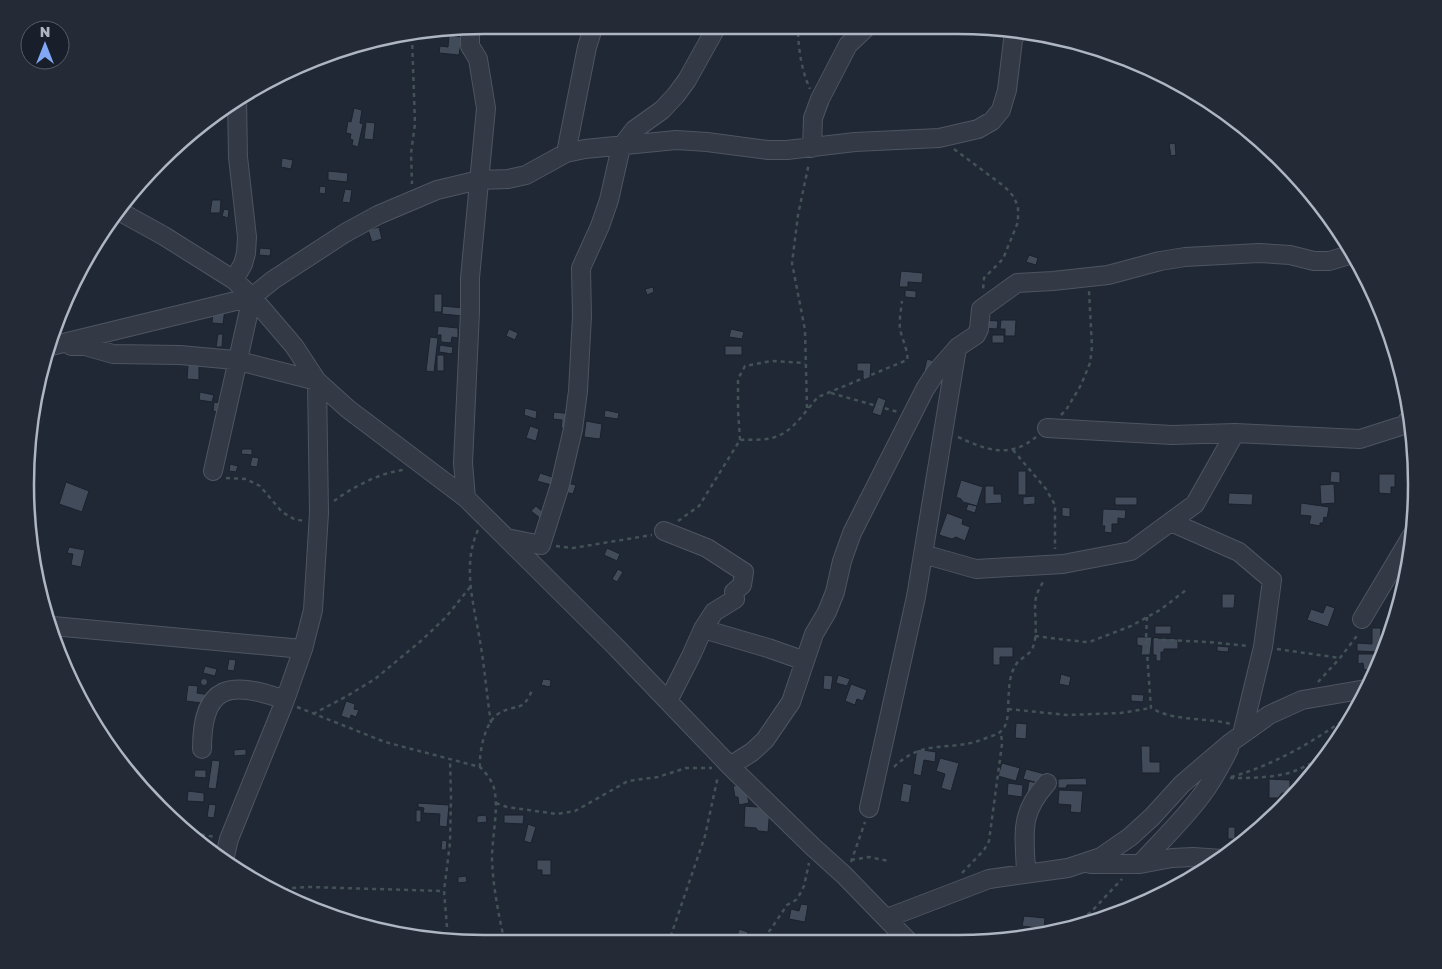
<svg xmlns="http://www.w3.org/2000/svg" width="1442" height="969" viewBox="0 0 1442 969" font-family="'Golos Text',sans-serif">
<rect width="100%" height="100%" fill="#202835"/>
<path fill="#414b5a" stroke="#1b212d" d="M449,35L462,37L459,55L439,53L440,46L448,47Z
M354,108L362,110L360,123L363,124L358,147L352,145L353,140L350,139L351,134L346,133L348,121L351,122Z
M366,122L375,123L373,140L364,139Z
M1175,143L1176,155L1171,156L1169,144Z
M282,158L293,160L291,169L281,167Z
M328,171L348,173L347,182L328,180Z
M320,186L326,187L325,194L319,193Z
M345,189L352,190L350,203L342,202Z
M212,200H221L220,213H210Z
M224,209L229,210L228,218L222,216Z
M379,227L382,239L372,242L368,230Z
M260,248L271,249L270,256L259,255Z
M1029,255L1038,258L1036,265L1026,262Z
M901,271L923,273L922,283L908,282V287H899Z
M653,287L654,292L647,295L645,289Z
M905,290L916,291V298L905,297Z
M434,294H442V312H434Z
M442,306L464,308L463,316L442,314Z
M213,308L225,309L223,324L212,323Z
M984,320L998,321L997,329L983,328Z
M1001,320H1016L1015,336H1005V329H1000Z
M438,326L458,328V338L452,337L451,343L441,342V335H437Z
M509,329L518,333L515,340L506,336Z
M731,329L744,332L742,339L729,337Z
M218,334H223L222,347H216Z
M992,335H1004V343H992Z
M430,337L438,338L434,372L426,371Z
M440,345L453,347L452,354L439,352Z
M725,346H742V355H725Z
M437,355H444V371H437Z
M927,359L934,361L930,373L924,371Z
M857,363H871L870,378H863V371H857Z
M188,365H199V380L187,379Z
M200,392L214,395L212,402L199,400Z
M878,397L886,400L881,416L872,413Z
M214,402L220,403L218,412L213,411Z
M525,408L537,411L536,419L524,415Z
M605,410L619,413L618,419L604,417Z
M554,412L572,414L570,429L561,428L562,420L553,419Z
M586,421L602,424L600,439L584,437Z
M530,426L539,429L536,441L526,438Z
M242,449H252V455L241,454Z
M252,457L259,458L257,467L250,466Z
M230,464L238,466L236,472L229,471Z
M1018,471H1026V495H1018Z
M1331,471L1340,472V483L1330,482Z
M540,473L558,479L555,486L537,481Z
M1379,474H1395V487H1391V494L1379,493Z
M961,480L983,487L977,506L963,502L961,499L956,497Z
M66,482L89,491L82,512L59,504Z
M563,482L576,485L573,494L561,491Z
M1334,484L1335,503L1321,504L1320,485Z
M985,486H994V494H1001L1002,503L985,504Z
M1229,493L1253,494L1252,505L1228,504Z
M1035,496V504L1023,505V497Z
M1115,497H1137V505H1115Z
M1301,503L1329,507L1327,518L1324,517L1323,523H1320V526L1309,524L1311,516L1300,515Z
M968,504L977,506L975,513L966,510Z
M536,506L544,513L540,518L531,511Z
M1062,507L1070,508V517L1062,516Z
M1103,509L1126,510L1125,519L1118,518V524H1112V533L1104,532L1105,526H1102Z
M947,513L963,519L962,524L970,527L965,541L956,537L952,539L939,535Z
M69,547L85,550L81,567L71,565L73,554L67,553Z
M607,548L620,554L617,561L604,555Z
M618,569L623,572L617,582L612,579Z
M1222,594H1235L1234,608H1222Z
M1326,605L1335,608L1328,627L1307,620L1311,609L1323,613Z
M1155,626H1171V634H1155Z
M1372,628H1381L1380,652L1357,651V643L1372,644Z
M1137,637H1152L1150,655H1141L1142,646L1137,645Z
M1153,638L1178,639V649H1164V652H1161V661H1156V655H1153Z
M1217,646L1229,647L1228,652L1217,651Z
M993,647H1013V657H1000V665H993Z
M1358,654H1380V664L1377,669L1364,670L1363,663L1358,664Z
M229,659L236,660L234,671L227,670Z
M205,666L217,669L215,676L203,673Z
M1061,674L1071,677L1069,686L1059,684Z
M824,675L833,676L831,690L823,689Z
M838,675L850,679L847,686L836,683Z
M200.5 682a3.5 3.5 0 1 1 7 0a3.5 3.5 0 1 1-7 0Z
M543,679L551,680L550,687L541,685Z
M851,684L867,690L863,701L857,699L855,705L845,701Z
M188,685L198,686L197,693L210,695L209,704L186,701Z
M1131,694L1144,695L1143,702L1131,701Z
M346,701L355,704L354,709L359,710L356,717L351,715L350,719L341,716Z
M1016,723L1027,724L1026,739L1015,738Z
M1141,746H1150V762H1160V773H1142Z
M246,749V755L234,756V750Z
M917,749L936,752L935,762L924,760L921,776L913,774Z
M940,758L959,763L951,791L941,788L945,774L936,771Z
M212,760L220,761L216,789L208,788Z
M1002,763L1020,768L1016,781L998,776Z
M1026,769L1045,774L1042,784L1023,779Z
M195,770H206V778L194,777Z
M1086,778L1087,785H1067L1066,788H1058V779Z
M1269,779L1290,780V793H1282L1278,798H1269Z
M1029,781L1037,783L1026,798Z
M903,783L912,785L909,803L900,801Z
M1008,783L1023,785L1022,797L1007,795Z
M745,784L749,803L739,805L738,797H735L733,786Z
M1059,790L1083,791L1081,813L1070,812L1071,805L1058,804Z
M188,791L204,793V802L187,801Z
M418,803L449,805L447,827L439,826L440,814L423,813L424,808L418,807Z
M209,804L216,805L214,818L207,817Z
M745,806L770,808L768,832L758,831L756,828L744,827Z
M416,810H421V822H416Z
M486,815L487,822L477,823V816Z
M504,815H524L523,824L504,823Z
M528,824L536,827L531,843L524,841Z
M1228,827H1235V839H1228Z
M442,840L447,841L446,850H441Z
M537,860H551V875H542V870H537Z
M466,876L467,882L458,883V877Z
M801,904L808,905L805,922L789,919L791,909L799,911Z
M1024,916L1045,918L1044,929L1022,926Z
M364,921H378V929L364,925Z
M739,929L748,932L744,943L736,941Z"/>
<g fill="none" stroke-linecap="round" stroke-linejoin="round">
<g stroke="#4e5561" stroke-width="20">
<path id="minor" d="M812,148L813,118L820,99L848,45L869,25
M566,153L587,47L594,25
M117,210L164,236L234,280L252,297L294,346L317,381L348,409L466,498L616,647L730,766L813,847L844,875L911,944
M234,280L243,264L246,253L247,237L238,157L237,98
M51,346L252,297L273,280L345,233L378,215L437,190L479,180L508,179L526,175L566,153L585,149L676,140L707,142L768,150H787L855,142L939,138L978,129L992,121L1001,110L1007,90L1013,40L1017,31
M71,346H85L113,354L180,355L235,360L317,381L319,513L313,610L303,649L284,703L229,839L225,856
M1047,428L1172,435L1235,433
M213,471L252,297
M466,498L463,463L470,312V278L486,108L478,59L470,46V27
M1171,522L1239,552L1272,580L1263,647L1242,734
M664,531L707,548L744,572L742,585L734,592L735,599L714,612L703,629
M507,538L541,545L560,485L573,429L578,391L582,316L581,268L600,226L609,200L621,147L634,130L662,110L676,95L687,80L716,28V25
M923,554L976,569L1063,564L1131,551L1195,504L1235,433L1360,439L1404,425L1410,418
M1362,619L1412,535
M53,626L303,649
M668,701L691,656L703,629L768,648L805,661
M202,749C202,684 230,680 285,700
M730,766L752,752L765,740L791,702L814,634L827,612L835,592L842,561L852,533L925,389L936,372L958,347L976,335L979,329L981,309L1017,283L1053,281L1108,275L1160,261L1185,257L1259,253L1290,255L1314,261H1329L1353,254
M869,808L916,597L957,348
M1090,864H1140C1161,841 1183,820 1201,796C1212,782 1221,765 1229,749
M1140,864L1172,858L1193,857L1222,859
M1026,874C1025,834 1018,815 1047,783
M887,918L989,879L1068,868L1101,857L1130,837L1152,817L1182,784L1230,743L1269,715L1302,700L1366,689"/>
</g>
<path stroke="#425256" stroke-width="2.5" stroke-dasharray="4 4" stroke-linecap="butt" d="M798,25C798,47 801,69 810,89
M412,37L415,124L411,153L412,184
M954,149L1005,187L1014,197L1018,207V222L1003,259L984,278L983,290
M831,393L898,412
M807,408L805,330L792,263L798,215L809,163
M1061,415L1066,410L1081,385L1090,363L1092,347L1089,291
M958,437C987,450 1009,459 1036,437
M740,440L738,410V379L745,366L772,361L805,363
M1013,450L1046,489L1055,505V549
M226,478L246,479L260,486L282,512L294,519L304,521
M334,501C353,487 379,473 403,470
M678,521L699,506L740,440C751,439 765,441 775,437C794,431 805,411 818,397L907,360C909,353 902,339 900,329C899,320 901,310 902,301
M478,530C461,567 475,608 481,647C485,672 487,697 491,723
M556,546L573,548L652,535
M1399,588L1406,580
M1147,617L1146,639L1151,708C1176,722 1205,717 1231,724
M1035,636L1084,642L1092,641L1131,626L1160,610L1186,590
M1146,639L1208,642L1249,646
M1277,649L1340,658
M1318,682L1340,658L1359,633
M297,707L385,742L480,767C487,774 494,783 495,793C498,813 492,838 492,859C493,888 499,916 505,944
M1008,709L1067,715L1121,713L1151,708
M313,714L347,696L375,679L422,640L446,617L471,586
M1344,731L1345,719
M480,767C479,752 485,722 498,714C517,702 522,715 533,688
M894,767C924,737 952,753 986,738C991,736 997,735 1000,732C1011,724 1007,704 1009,692C1009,683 1011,671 1017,663C1022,657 1030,655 1033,647C1039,631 1033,614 1036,597C1037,592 1041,586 1044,580
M1231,777C1277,764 1316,740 1355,712
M1230,778C1251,778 1272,778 1292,772C1303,768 1313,762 1324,758
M496,803L507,807L557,814L575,811L628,781L658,777L686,768H712
M193,833L215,837
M851,860L869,857L889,861
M851,862L865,822
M962,873L984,850L989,841L1002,744L1001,732
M277,893L291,888L308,887L444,891
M447,927L444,891L450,843L451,797L450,759
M1068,929L1091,912L1122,879
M668,944L705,836L718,776
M758,944L771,929L787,905L796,900L800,894L804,886L809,863"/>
<use href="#minor" stroke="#333a46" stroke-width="18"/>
</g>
<path d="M0 0H1442V969H0ZM484 34H958A450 450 0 0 1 1408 484V485A450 450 0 0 1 958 935H484A450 450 0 0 1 34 485V484A450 450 0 0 1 484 34Z" fill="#252b36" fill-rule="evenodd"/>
<path fill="none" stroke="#aeb5c3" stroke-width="2.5" d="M484 34H958A450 450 0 0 1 1408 484V485A450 450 0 0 1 958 935H484A450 450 0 0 1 34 485V484A450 450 0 0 1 484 34Z"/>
<g transform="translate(45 45)"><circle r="24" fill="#191f2a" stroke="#555b67"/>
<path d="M0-4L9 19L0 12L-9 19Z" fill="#82a8f3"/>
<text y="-8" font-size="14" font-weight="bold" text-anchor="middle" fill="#aeb5c3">N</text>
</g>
</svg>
